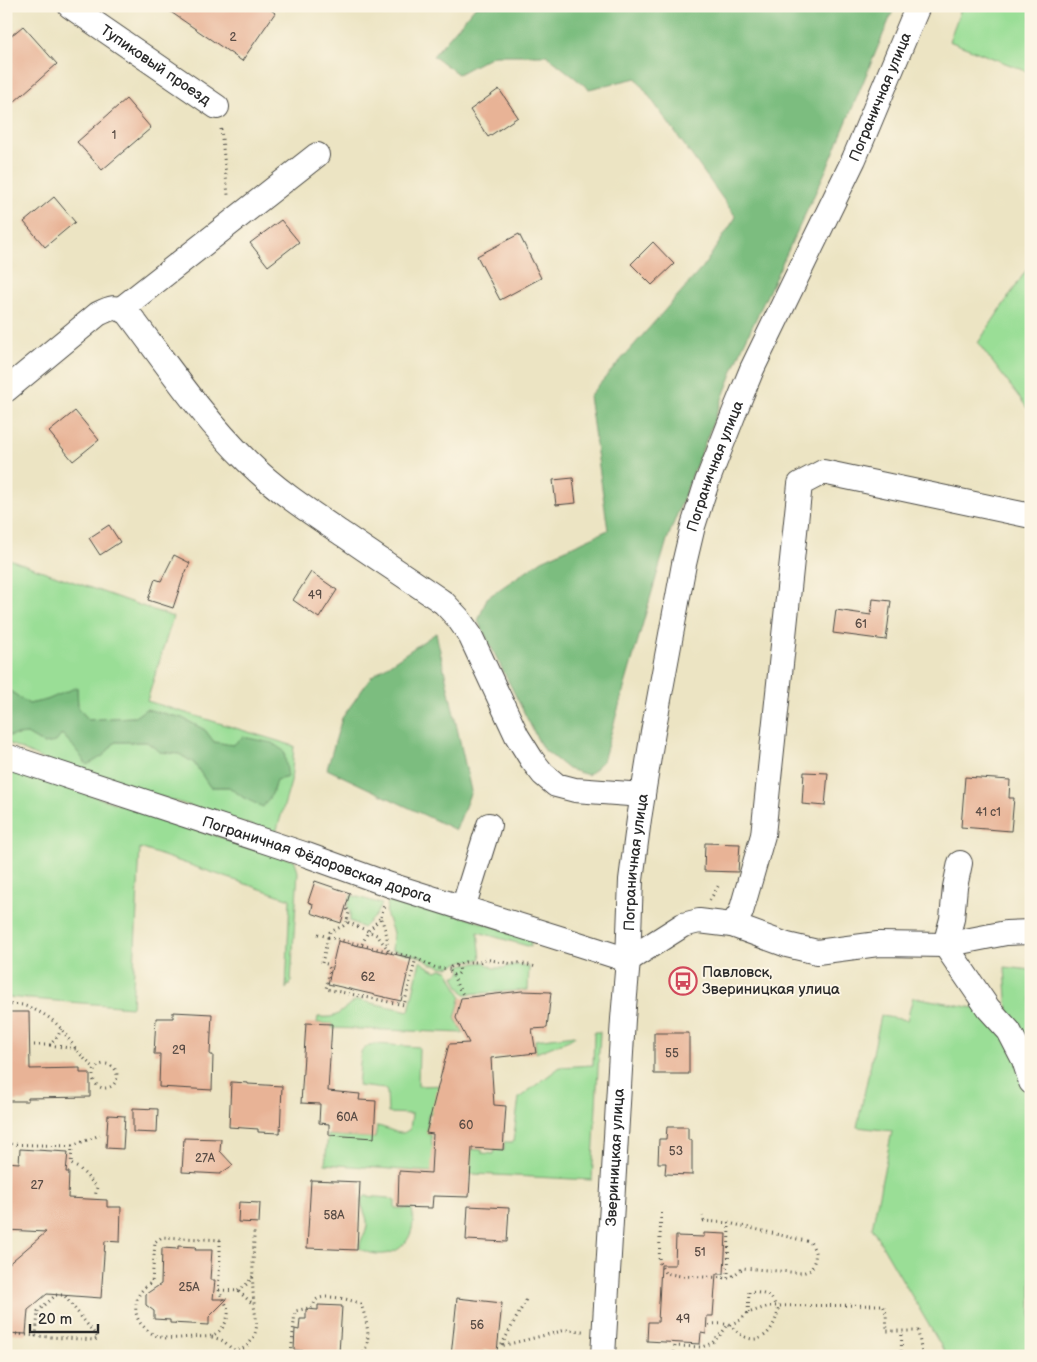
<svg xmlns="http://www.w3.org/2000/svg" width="1037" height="1362" viewBox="0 0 1037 1362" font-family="'Balsamiq Sans',sans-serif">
<rect width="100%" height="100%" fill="#fcf5e5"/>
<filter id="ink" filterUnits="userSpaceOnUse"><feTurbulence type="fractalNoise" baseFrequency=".02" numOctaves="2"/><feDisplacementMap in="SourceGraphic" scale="10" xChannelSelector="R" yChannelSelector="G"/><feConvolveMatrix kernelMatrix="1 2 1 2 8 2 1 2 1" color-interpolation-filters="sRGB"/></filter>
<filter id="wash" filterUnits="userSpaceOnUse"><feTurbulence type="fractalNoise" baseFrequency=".0096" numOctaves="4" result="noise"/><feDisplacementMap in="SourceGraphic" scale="20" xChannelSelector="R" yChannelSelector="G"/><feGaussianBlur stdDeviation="1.12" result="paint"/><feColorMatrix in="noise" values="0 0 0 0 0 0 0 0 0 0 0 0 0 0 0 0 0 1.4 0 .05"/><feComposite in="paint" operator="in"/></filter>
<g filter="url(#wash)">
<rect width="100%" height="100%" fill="#ece4c3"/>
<path fill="#9ade96" stroke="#628460" d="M962,6H1031V73L949,41Z
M1031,250V413L978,343L1027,269Z
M6,558L173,617L147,701L294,746L291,782L276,833L44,760L6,742V732L9,736L27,734L44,744L62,734L73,746L103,756L115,742H147L160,752L179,754L194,763L210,787H229L244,798L272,794L276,780L288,777L286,771L233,745L214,742L205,730L182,718L146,709L135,717L112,718L89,720L78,708L77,688L47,700L29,704L10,691H6Z
M6,768L295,861L298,872L291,981L286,989L290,899L140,848L132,1007L6,997Z
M391,894L530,938L531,947L478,932L481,959C476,961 470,960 464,961C454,964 446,971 436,964H431L421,957L392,950L393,933L386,913L387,905Z
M351,895L382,904L375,916L363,928L350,921V911L347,908Z
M420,961C424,965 432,969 436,971L441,969L448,970L461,996L455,1018L464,1033L332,1028V1024L317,1023L318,1017C323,1017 329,1018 334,1016C343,1013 348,1003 357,1000L409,1011Z
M484,962L493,968H504L512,965H521L529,967L528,990L465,994L459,987L454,976H456L460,973L461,969L459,966L465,964Z
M1005,967L1031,970V1356H947L872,1228L892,1131L857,1127L881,1016L907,1020L913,997L1008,1014Z
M594,1032H600L592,1180L417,1171L325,1164L328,1135L375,1138L377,1126C385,1127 398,1134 402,1133C405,1133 408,1130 410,1129L412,1114L388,1113L387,1092L385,1089L358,1086L361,1052L369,1045L376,1044L419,1047L418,1086L448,1085L449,1099L428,1115L427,1134L431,1135L432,1146L482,1150V1153L494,1154L495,1150H504V1142H513L519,1098L560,1067L593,1065Z
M575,1035L574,1037L569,1040L536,1053L535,1040Z
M365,1196L388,1198L395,1201V1208L412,1209C419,1242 392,1265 360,1249C359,1239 366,1235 367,1225C368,1217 362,1209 361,1201Z"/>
<path fill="#7bbd7f" stroke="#537455" d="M476,6H895L828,166L742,348L667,540L603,761L588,775L568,769L542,748L478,621L487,598L542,560L608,530L589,396L703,267L736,217L636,78L589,89L546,55H494L458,74L433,56Z
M436,633L471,791L456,830L327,769L342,718L372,676Z
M77,687L78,708L89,720L112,718L135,717L146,709L182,718L205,730L214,742L233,745L243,737L272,743L284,751L288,777L276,780L272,794L263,807L244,798L229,787H210L194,763L179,754L160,752L147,742H115L103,756L87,765L73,746L62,734L56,742L44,744L27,734L9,736L6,732V691H10L29,704L47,700Z"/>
<g id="blocks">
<path fill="#e8b396" d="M162,6H266L275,13L242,61Z
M23,26L57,64L6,109V40Z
M499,89L518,117L488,137L470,110Z
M126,99L151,128L102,170L77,142Z
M54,197L75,222L45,247L24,222Z
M281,220L299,242L268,266L250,243Z
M519,234L541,278L500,300L477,256Z
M653,242L674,264L652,285L631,264Z
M75,411L99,440L73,461L49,432Z
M573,478L576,503L556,505L553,480Z
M109,525L120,542L100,555L89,538Z
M174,555L190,563L183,578L173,608L148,600L155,579L161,581Z
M311,572L337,590L319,618L293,600Z
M873,599L891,601L886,640L833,633L836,610L871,615Z
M804,772L828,773L825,806L802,804Z
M965,777L1010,780L1009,798H1014L1011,831L961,827Z
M705,843L740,844L738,872L704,871Z
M315,881L350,893L341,923L311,913L313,904L308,902Z
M338,941L411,958L401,1001L328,984Z
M522,991L551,992L547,1028L532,1029L536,1053L491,1058L494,1105L506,1106L503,1150L472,1148L469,1197L433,1196L432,1208L398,1207L399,1171L431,1173L433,1134L426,1133L449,1044L469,1043L456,1018L461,998Z
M6,1012H29L30,1069L80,1068V1073H90V1097L28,1098V1101H6Z
M173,1012L212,1014L210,1055H213L212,1090L159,1087L160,1054H154L156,1018H173Z
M306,1023L332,1024L328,1091L360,1094L359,1100L376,1101L374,1138L329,1135V1124L319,1123L320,1104L301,1103Z
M654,1033H689V1074H654Z
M231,1082L248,1083V1084L282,1086L280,1133L258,1132V1129L229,1127Z
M133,1108L158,1109L157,1133L133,1132Z
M108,1115L125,1116L123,1149L106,1148Z
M667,1127H688V1140H692V1175L665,1174L666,1163H658L659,1139H666Z
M184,1138L221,1139L220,1151L233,1165L220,1174L182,1172Z
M20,1149L68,1152L66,1172H69L68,1198L107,1200V1207H121L120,1242L105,1241L101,1298L47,1294L28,1310L26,1334L6,1333V1266L46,1232L6,1230V1162L19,1163Z
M311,1180L360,1182L357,1250L307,1248Z
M239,1202L260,1203L259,1223L238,1222Z
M468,1206L509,1208L507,1242L466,1240Z
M704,1233L726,1234L724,1274H716L713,1316H707L706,1334L701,1333L700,1344L647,1341L648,1322H658L661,1265H675L676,1236L704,1237Z
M178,1246L196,1247L195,1250H212L210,1280H215L213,1299H227L209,1317V1325L170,1323V1320L154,1319V1311L146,1305V1294L161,1284L162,1248L178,1249Z
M457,1298L502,1303L497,1352L483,1350V1356H451Z
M318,1305L342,1306L339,1353L294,1350L295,1329L299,1330L300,1319H306V1309L318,1310Z"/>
</g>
</g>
<g filter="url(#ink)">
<use href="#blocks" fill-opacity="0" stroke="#484742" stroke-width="1"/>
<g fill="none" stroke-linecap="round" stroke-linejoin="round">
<g stroke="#484742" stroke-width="26">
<g id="minor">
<path id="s1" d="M70,6L217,107"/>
<path d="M121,309L317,155"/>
<path d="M6,390L98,314C110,308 116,305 128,313C166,363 202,417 247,461C276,490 310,512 344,535C377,558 411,580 444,603L458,618L470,635L517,736L532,760L543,774L556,785L575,790L643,795"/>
<path id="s2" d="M6,756L307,855L390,885L575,943L628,960"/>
<path d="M960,863L955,887L952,919L945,945L988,1008L1009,1031L1024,1060L1031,1082"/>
<path d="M463,908L489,825"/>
<path d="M732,925L741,912L763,835L800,484L823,472L1031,516"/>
<path d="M628,960L683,925L699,921L732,925L787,945L817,952L878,944L945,945L1006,933L1031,932"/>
<path id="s3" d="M603,1356L623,1019L628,960L631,880L639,819L653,732L684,564L693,526L707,482L736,408L752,369L854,159L918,6"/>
</g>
</g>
<path stroke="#484742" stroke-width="3" stroke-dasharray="1 4" stroke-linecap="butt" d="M221,129L228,195
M710,900L720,883
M347,909L349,912L347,922L377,935L389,951
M381,917L384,905
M318,934L328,937L330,932L343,926L347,922
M328,937L416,958L404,1005L326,989L330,969L327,964L322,963Z
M362,944L368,932L381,917L387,936V947
M416,958L436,968L450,969
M456,966L459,967L460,972L458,974L453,975L450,971L451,967L465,962H480L485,959L513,964L519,963L537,967
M453,975L458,987L464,996
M6,1005C11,1005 17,1004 22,1005C36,1009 53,1018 62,1030C72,1043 81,1058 95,1068
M34,1045H50L58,1036L61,1029
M50,1045L76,1049
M93 1076a12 12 0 1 1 24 0a12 12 0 1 1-24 0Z
M6,1144L72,1146L71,1164L80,1169L97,1187L95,1197
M72,1146L100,1135
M661,1213L659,1262L665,1273L681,1276L730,1278L743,1268L802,1273L811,1270C816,1257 818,1254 810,1242L729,1223L704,1221L703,1216
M220,1240C220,1251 220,1263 219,1274C219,1279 218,1285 219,1290C221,1298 229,1305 228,1314C227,1323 221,1332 213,1335C208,1338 200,1336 194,1337C175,1338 158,1342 144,1327C138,1322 135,1314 136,1306C136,1295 143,1288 152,1282L155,1242L162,1237L223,1240
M728,1278L729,1223
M219,1290L238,1291L253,1304
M238,1291L247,1284L253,1276
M56,1295H64L98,1338L95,1340L36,1336L38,1311Z
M526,1300L501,1346L566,1330L583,1331
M748,1313L749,1292C760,1293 773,1293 775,1306
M709,1324C714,1324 723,1323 729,1325C734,1328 738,1334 745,1337C766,1346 777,1323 779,1305
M6,1333L36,1336
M212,1337C215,1338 220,1339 223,1341C228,1344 232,1352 239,1350C248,1348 254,1338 256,1330C258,1320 254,1312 254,1303C251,1280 254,1256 254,1232
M674,1352L675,1346L702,1347L712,1343L721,1334L728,1325L741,1320L748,1313L769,1306L883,1305L886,1313L887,1331H918L922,1354
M295,1356L291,1355L295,1311L313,1307C314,1304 315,1301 316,1300C324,1293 353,1300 361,1304C366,1319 374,1344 360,1356
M901,1356L902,1331"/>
<use href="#minor" stroke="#fff" stroke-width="24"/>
</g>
</g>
<defs>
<g id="bus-ring" transform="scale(1.4375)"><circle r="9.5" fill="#fcf5e5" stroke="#d1495b" stroke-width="1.5"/><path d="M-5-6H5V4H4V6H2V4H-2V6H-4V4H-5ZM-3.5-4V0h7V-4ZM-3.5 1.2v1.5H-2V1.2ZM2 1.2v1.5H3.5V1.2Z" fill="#d1495b"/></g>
</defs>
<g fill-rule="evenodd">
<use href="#bus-ring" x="683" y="981"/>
</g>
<g text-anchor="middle" stroke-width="4" stroke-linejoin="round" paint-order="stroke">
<g font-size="12" fill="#5a4d46">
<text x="233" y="41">2</text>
<text x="114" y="139">1</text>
<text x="315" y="599">49</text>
<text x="861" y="628">61</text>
<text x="988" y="816">41 с1</text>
<text x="368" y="981">62</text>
<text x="179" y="1054">29</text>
<text x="672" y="1057">55</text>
<text x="347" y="1121">60А</text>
<text x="466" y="1129">60</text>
<text x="676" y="1155">53</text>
<text x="205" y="1162">27А</text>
<text x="37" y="1189">27</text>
<text x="334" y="1219">58А</text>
<text x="700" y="1256">51</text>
<text x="189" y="1291">25А</text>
<text x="683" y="1323">49</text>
<text x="477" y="1329">56</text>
</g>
<g font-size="15" fill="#2b2b2b" stroke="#fcf5e5">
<text dy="5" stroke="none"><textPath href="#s1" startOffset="104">Тупиковый проезд</textPath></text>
<text dy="5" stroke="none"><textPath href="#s3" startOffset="1305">Пограничная улица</textPath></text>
<text dy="5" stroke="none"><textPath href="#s3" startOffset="900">Пограничная улица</textPath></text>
<text dy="5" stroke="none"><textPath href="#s2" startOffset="328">Пограничная Фёдоровская дорога</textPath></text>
<text dy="5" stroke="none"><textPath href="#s3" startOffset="495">Пограничная улица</textPath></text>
<text dy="5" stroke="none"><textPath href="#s3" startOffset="199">Звериницкая улица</textPath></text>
</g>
<g font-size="15" fill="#2b2b2b" stroke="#fcf5e5" text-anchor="start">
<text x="702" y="977">Павловск,<tspan x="702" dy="17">Звериницкая улица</tspan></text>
</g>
</g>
<rect width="1037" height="1362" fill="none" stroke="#fcf5e5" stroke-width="25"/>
<path d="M30 1324v8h68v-8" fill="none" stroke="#2b2b2b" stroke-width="2.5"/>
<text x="38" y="1324" font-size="15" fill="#2b2b2b" stroke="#fcf5e5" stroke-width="4" paint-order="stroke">20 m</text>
</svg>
